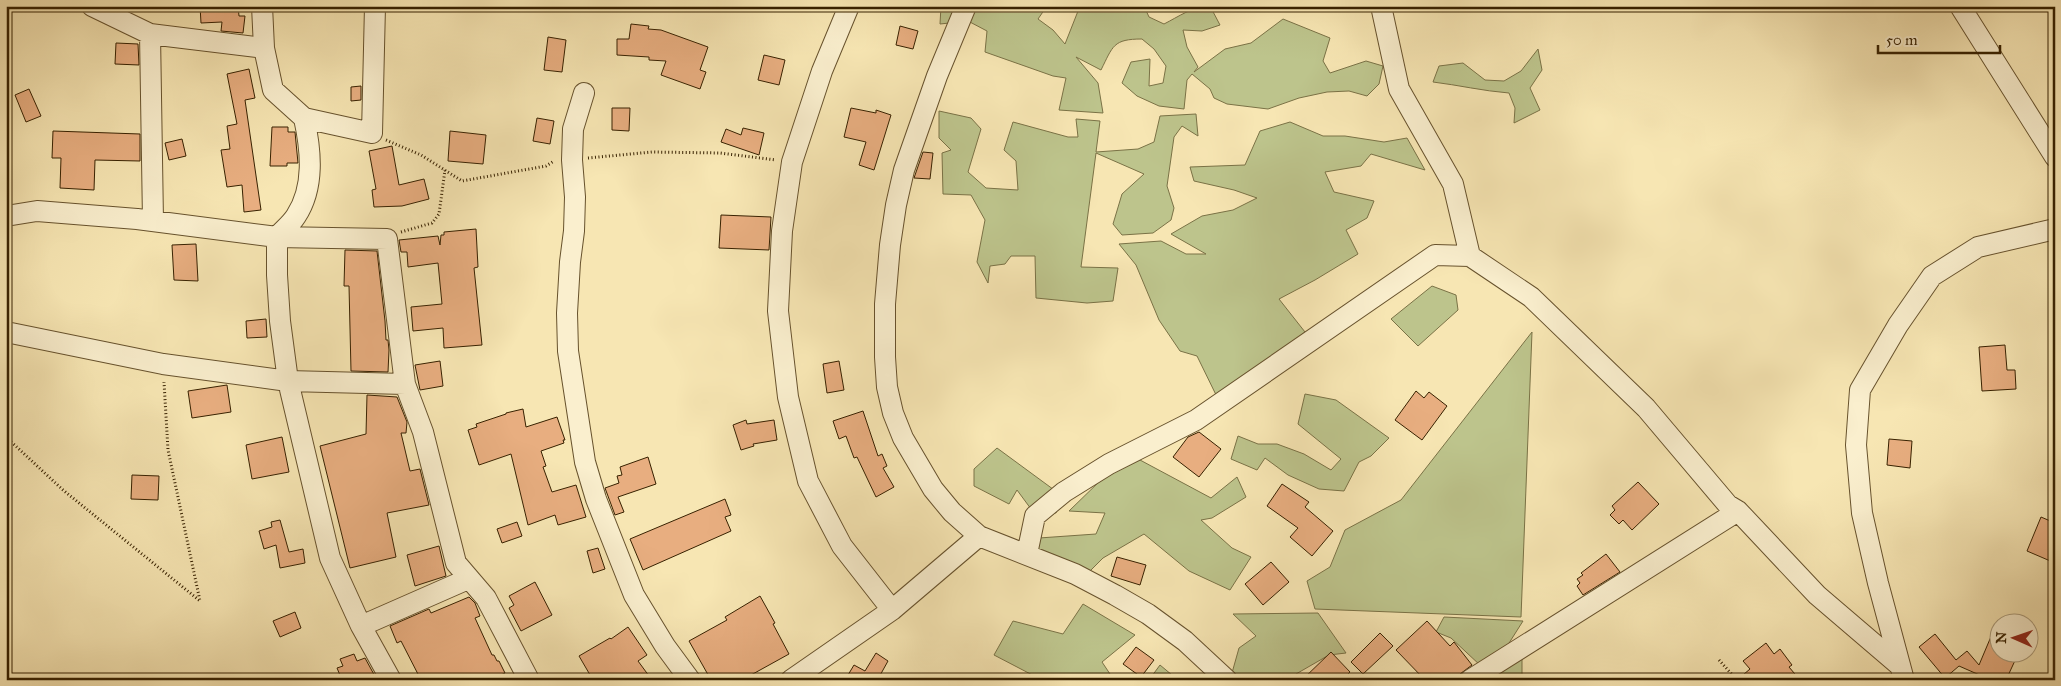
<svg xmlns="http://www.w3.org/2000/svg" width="2061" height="686" viewBox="0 0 2061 686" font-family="'IM FELL Great Primer',serif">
<rect width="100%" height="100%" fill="#f7e6b3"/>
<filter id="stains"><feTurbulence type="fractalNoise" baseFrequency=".004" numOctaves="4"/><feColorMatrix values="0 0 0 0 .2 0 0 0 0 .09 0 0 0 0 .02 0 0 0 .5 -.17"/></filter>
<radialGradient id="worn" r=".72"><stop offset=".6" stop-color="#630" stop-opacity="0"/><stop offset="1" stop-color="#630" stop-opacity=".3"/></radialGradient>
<path fill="#bdc48c" stroke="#7a7246" d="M941,6H1047L1038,19L1053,30L1065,44L1080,6H1144L1149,17L1164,24C1178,17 1193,6 1210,6L1220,25L1202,31L1183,30L1187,47L1198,67L1194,72L1225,49L1251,43L1283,19L1330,38L1323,61L1330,73L1366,61L1383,66L1379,84L1367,96L1349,91L1327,92L1299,98L1268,109L1227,104L1214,98L1210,89L1192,74L1187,80L1184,109L1159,106L1137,96L1122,83L1131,62L1150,59L1149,86L1163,83L1166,66L1154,49L1142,39C1113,39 1113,46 1101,70L1076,57L1098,83L1103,113L1059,110L1066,78L1053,76L985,52L987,31L968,21L940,24Z
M1538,49L1542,70L1530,88L1540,110L1514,123L1515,108L1509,93C1483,91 1458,85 1433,82L1439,66L1463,63L1485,80L1504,81L1521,71Z
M939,111L971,118L981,129L968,172L986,188L1018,190L1016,161L1004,150L1013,122L1068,137H1078L1076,119L1100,121L1096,152L1138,149L1154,142L1160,116L1196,114L1198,136L1182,126L1174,137L1167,186L1174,208L1171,220L1153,233L1122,235L1113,224L1122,194L1144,174L1096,153L1081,267L1118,268L1113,301L1087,303L1036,298L1035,256H1011L1005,264L990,266L988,283L977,262L985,220L971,195L943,194L942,153L951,150L939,138Z
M1290,122L1323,136H1345L1384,142L1407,138L1425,170L1371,154L1361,166L1325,172L1334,192L1374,201L1367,218L1346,230L1358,254L1315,280L1279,299L1305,332L1220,403L1197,356L1180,351L1159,320L1136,265L1119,244L1161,241L1186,254H1206L1171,234L1202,216L1233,210L1257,198L1234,190L1194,181L1190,167L1245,165L1260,131Z
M1432,286L1456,295L1458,310L1418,346L1391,319Z
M1532,332L1521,617L1315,609L1307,581L1330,567L1345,530L1401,500Z
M1305,394L1336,400L1389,438L1371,456L1359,462L1344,491L1319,489L1288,475L1265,458L1257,470L1231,459L1238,436L1258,444H1277L1304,454L1331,470L1341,459L1298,424Z
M997,448L1061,495L1056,513L1031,509L1017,490L1009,504L974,486V469Z
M1140,460L1211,498L1237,477L1246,497L1212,518L1201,520L1232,548L1251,557L1230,590L1189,571L1144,534L1103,558L1083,578L1030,543L1039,538L1096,534L1105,513L1069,511L1103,478Z
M1083,604L1135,635L1102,662L1114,680H1042L994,655L1013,621L1063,634Z
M1318,613L1346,653L1329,655L1296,674L1299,680H1230L1239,648L1256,636L1233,614Z
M1444,617L1523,621L1504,651L1481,666L1451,638L1436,632Z
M1522,655V680H1482Z
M1160,665L1178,680H1149Z"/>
<path fill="#e8ae80" stroke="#372100" d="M200,6H238L239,16H245L243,33L221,31L222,22L201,23Z
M631,24L649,26L648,29L661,30L708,47L700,70L706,72L700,89L661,75L666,61L649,60V57L617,55V39H629Z
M900,26L918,31L913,49L896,45Z
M548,37L566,40L562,72L544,70Z
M116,43L138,44L139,65L115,64Z
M764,55L785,60L779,85L758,80Z
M249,69L255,98L245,100L261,210L244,212L242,185L227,187L221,150L230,149L227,126L237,124L227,74Z
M361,86V100L351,101V87Z
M29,89L41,116L26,122L15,95Z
M612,108H630L629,131L612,130Z
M851,108L876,113V110L891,115L874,170L859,165L866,142L844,137Z
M537,118L554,121L550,144L533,141Z
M272,127H288V132H295L298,163H287V166H270Z
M743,128L764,133L759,155L721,142L726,129L741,135Z
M53,131L140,134V161L95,160L94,190L60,188L61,158H52Z
M450,131L486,135L483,164L448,161Z
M182,139L186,156L169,160L165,143Z
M392,146L399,185L424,179L429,199L402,206L374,207L372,190L376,189L369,151Z
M923,152L933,153L930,179L914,178Z
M721,215L771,217L769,250L719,248Z
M476,229L478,267L474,268L482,345L444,348L443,328L413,331L411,307L442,304L438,263L408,267L407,252H401L399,240L438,236L440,245L441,235H444V232Z
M196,244L198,281L174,280L172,245Z
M345,250L377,251L385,321L386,340H388L389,350L388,372L351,371L349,286H344Z
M266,319L267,337L247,338L246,321Z
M2005,345L2007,370H2015L2016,389L1982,391L1979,347Z
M440,361L443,386L420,390L415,365Z
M839,361L844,390L827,393L823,364Z
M227,385L231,412L192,418L188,391Z
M1416,391L1424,398L1429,392L1447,406L1422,440L1395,420Z
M367,395L397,397L407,422L406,433H401L410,471L420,469L429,505L387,513L396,557L350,568L320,446L366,434Z
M523,409L526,427L557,417L565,440H563L564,443L541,451L546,466L543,467L552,492L576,485L586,517L558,525L555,515L528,525L511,454L479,465L468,430L477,427L476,424L506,414V413Z
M863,411L878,456L882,454L887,466L883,468L894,487L876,497L857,457L854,458L846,436L839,439L833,421Z
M746,420L747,424L774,420L777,440L753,444L754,446L741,450L733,425Z
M1199,432L1221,449L1199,477L1173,457L1188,437Z
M282,437L289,472L252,479L246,445Z
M1889,439L1912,441L1910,468L1887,465Z
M648,457L656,484L618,497L624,512L615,515L605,488L619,483L617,476L622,475L620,467Z
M132,475L159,476L158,500L131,499Z
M1638,482L1659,504L1632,530L1623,520L1619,524L1610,515L1615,510L1612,506Z
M1282,484L1309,502L1305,507L1333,531L1312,556L1290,537L1298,528L1267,506Z
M725,499L731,515L725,517L731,531L643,570L630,539Z
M2041,517L2055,523V563L2027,551Z
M280,520L289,552L303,549L305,563L280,568L276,545L264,549L259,531L272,527L271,522Z
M517,522L522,536L502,543L497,529Z
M439,546L446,576L415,586L407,555Z
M598,548L605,569L593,573L587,551Z
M1606,554L1620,572L1583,595L1577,586L1580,583L1577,579L1583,575L1581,573Z
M1117,557L1146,565L1140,585L1111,576Z
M1271,562L1289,582L1263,605L1245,584Z
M535,582L552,615L521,631L509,608L514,605L509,596Z
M760,596L775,623L773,624L789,654L742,680H711L689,641L727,620L725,617Z
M469,597L475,603L480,616L475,618L492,655H494L497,661H499L505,673L501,675L503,680H421L401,641L397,643L390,626L429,609L431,613Z
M295,612L301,628L280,637L273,621Z
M1998,620V654H2018L2006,680H1991L1959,666L1945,678L1919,647L1935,634L1956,660L1967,651L1979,665Z
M1427,621L1450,646L1454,642L1472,665L1460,674L1458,680H1425L1396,650Z
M628,627L647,655L638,661L652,680H593L579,656L610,638L611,639Z
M1380,633L1393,646L1363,674L1351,662Z
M1766,643L1774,654L1780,649L1792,665L1789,667L1800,680H1737L1750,669L1743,661Z
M1136,647L1154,660L1141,677L1123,664Z
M1331,652L1350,672L1342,680H1302Z
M876,653L888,661L878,679L880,680H845L854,665L865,671Z
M354,654L357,661L365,658L377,680H342L337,668L343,666L340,659Z"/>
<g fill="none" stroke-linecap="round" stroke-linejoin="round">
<g stroke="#67522d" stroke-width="22">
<path id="minor" d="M92,6L150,34L264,48
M262,6L264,48L273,90L304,118L372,133L375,6
M849,6L822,71L792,162L782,231L778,311L788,397L808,481L842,546L892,610
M966,6L937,76L904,170L896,205L890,245L885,304V357L887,387L893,413L903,438L933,489L952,512L979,536L1075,574L1115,595L1148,614L1185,641L1227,680
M1381,6L1399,89L1453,184L1470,256
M1960,6L2055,157
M150,34L153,221
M584,93L573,129L572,160L575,197L574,231L570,262L567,313L568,351L585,462L596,499L634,595L665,646L690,680
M304,118C311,150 315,187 296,216C291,224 283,230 277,237V275L280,321L288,381L330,558L361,626L391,680
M6,216L37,211L137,219L277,237L387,239L405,384L288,381L163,364L6,332
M405,384L423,432L456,563L486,598L529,680
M1027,554L1035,516L1064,492L1109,464L1196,420L1435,255L1470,256L1531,297L1646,408L1728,505L1738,511L1817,595L1900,666
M361,626L468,579
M791,680L892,610L979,536
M1470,680L1738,511
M1904,680L1878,583L1862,513L1856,445L1860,390L1898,325L1932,276L1978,247L2055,229"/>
</g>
<path stroke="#372100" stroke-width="3" stroke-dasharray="1 2.5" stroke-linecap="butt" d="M386,140L421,155L462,181L546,166L554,161
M588,158L652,152L720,153L776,160
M401,232L432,223L439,214L445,170
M6,437L63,490L200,601L168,450L164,382
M1719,660L1737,680"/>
<use href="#minor" stroke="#faefce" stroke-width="20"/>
</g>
<rect width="2061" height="686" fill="none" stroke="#f7e6b3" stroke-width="25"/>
<rect x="8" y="8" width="2046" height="671" fill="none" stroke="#372100" stroke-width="2.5"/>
<rect x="12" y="12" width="2036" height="661" fill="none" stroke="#372100"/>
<g transform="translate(2014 638) rotate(272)"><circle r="24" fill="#faefce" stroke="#ac9d7c"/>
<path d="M0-4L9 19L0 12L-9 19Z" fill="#8f2418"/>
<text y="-8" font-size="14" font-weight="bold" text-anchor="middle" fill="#372100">N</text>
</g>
<path d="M1878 45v8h122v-8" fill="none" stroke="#372100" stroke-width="2.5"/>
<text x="1886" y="45" font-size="15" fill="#372100" stroke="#faefce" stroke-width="4" paint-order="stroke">50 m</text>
<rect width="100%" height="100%" filter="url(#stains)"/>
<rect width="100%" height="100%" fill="url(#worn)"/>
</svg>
